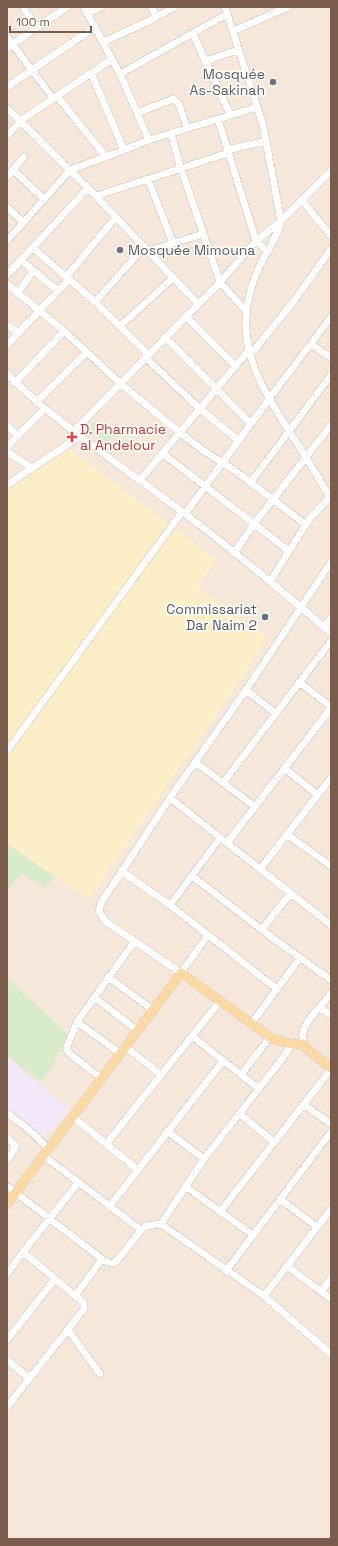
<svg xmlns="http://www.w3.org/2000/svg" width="338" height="1546" viewBox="0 0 338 1546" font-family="'Space Grotesk',sans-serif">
<rect width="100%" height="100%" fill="#fdf6ec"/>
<path fill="#f5e8da" d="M7,7H331V1539H7Z"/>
<path fill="#f3e8fa" d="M7,1057L69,1109L42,1140L7,1107Z"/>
<path fill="#d8ecc9" d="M97,419L116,432L107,443L89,429Z
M7,844L54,876L46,888L21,874L7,892Z
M7,978L68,1034L53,1066L40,1082L7,1055Z"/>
<path fill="#fcefc7" d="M70,449L216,560L197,587L268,639L89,899L7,844V490Z"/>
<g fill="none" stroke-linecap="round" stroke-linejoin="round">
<g stroke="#d1beb0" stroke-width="8">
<path id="minor" d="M23,7L37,27
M84,7L120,74L149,140
M151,7L157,17
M225,7L263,125L281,221C278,236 270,246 263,259C257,271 252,284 249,296C236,350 264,391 291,434C305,455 318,477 331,499
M87,13L101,7
M233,31L288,7
M193,34L230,114
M7,37L53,98
M103,42L149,21L175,7
M7,48L67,7
M205,61L238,50
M120,74L227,14
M7,87L95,27
M57,96L106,157
M7,108L96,196L198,304
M137,113L173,99L179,104L187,128
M218,119L256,241L268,252
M171,133L181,169L220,282L246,311
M7,136L20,121L112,59
M124,150L149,140L257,107
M227,150L266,141
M13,170L44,199
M7,177L24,157
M148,179L173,243
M96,196L228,153
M302,200L331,236
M7,207L23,222
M7,241L70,170L124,150L91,73
M33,248L95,302L148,354
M148,251L203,234
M21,260L58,291
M7,275L88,188
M66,277L116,217
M7,284L64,331L120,383L179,432L204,451L234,470L305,524
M17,294L33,271
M95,302L144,247
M186,316L235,366
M7,325L19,333
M120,326L173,278
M165,337L251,424
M311,344L331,358
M7,345L69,279
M250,355L294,301L331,249
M145,357L199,408L239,441
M7,374C60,426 122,466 181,511C232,549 282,591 331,633
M15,383L64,331
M36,402L87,352
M7,425L18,436
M72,430L76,429L220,282L256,241L281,221L331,171
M7,447L44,409
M7,452L32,468
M162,453L289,551L270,582
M140,480L249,350
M251,482L331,375
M7,485L80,436
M185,514L269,399L331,317
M289,551L310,518L331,496
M234,553L254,524L331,425
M324,627L331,618
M299,682L331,707
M246,690L275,713
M7,751L182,512
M195,762L254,806
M284,768L318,795
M223,783L331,641
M170,798L331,925
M288,835L331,866
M227,843L331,708
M260,869L331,778
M121,871L170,905L277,989
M192,876L274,939L331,980
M170,905L220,838
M262,929L291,893
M208,935L181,973L105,921L99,911L101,903L170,798L246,690L331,562
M108,977L153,1010
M94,997L138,1031
M320,1008L331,1015
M77,1022L121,1054
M251,1024L300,958
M192,1036L259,1089
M303,1044C298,1024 321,1008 331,993
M126,1047L161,1075
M241,1075L270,1037
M102,1079L70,1054L67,1050V1047L77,1022L134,942
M303,1104L331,1124
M7,1113L27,1128L49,1149
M240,1114L274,1142
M73,1117L138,1170
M167,1131L204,1159
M7,1137L16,1146L7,1160
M106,1144L220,1001
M44,1156L141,1230
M7,1186L102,1259L111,1264L116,1262L141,1230L146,1226L161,1224L264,1296L331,1354
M186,1187L253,1235
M280,1199L317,1227
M109,1207L223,1061
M220,1212L331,1069
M161,1224L204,1159L282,1059L292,1044
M287,1266L331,1299
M226,1271L331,1132
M7,1274L23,1252
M322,1291L331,1278
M75,1296L102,1259
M264,1296L331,1209
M68,1330L100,1374
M7,1340L55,1279
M7,1360L29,1378
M7,1407L84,1309V1303L23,1252L78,1183"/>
</g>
<g stroke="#dad1cd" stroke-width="10">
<path id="major" d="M7,1204L181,973L273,1039L292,1044H303L307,1049L331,1068"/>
</g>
<use href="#minor" stroke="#fff" stroke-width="7"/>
<use href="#major" stroke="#fbd9a5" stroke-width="9"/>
</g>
<g fill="#6b7280" stroke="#fffaf3" stroke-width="1.5">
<circle cx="273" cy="82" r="4"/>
<circle cx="120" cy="250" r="4"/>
</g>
<path fill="#e0444e" stroke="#fffaf3" stroke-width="1.5" d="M70 431h4v4h4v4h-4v4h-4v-4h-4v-4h4z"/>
<circle fill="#5c6f8a" stroke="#fffaf3" stroke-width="1.5" cx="265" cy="617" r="4"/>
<g text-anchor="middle" stroke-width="3.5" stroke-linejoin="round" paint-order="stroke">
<g font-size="14" fill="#5b616d" stroke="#fffaf3" text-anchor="end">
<text x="265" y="79">Mosquée<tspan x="265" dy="16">As-Sakinah</tspan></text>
<text x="128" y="255" text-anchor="start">Mosquée Mimouna</text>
</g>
<g font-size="14" fill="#be3a42" stroke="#fffaf3" text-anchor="start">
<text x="80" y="434">D. Pharmacie<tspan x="80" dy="16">al Andelour</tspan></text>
</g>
<g font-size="14" fill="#4e5e75" stroke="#fffaf3" text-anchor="end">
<text x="257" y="614">Commissariat<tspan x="257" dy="16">Dar Naim 2</tspan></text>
</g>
</g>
<rect width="338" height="1546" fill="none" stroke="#7a5c4d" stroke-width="16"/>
<path d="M10 26v6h81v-6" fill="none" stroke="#7a5c4d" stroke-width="2"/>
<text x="16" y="26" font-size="12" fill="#7a5c4d" stroke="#fffaf3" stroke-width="3" paint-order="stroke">100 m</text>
</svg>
